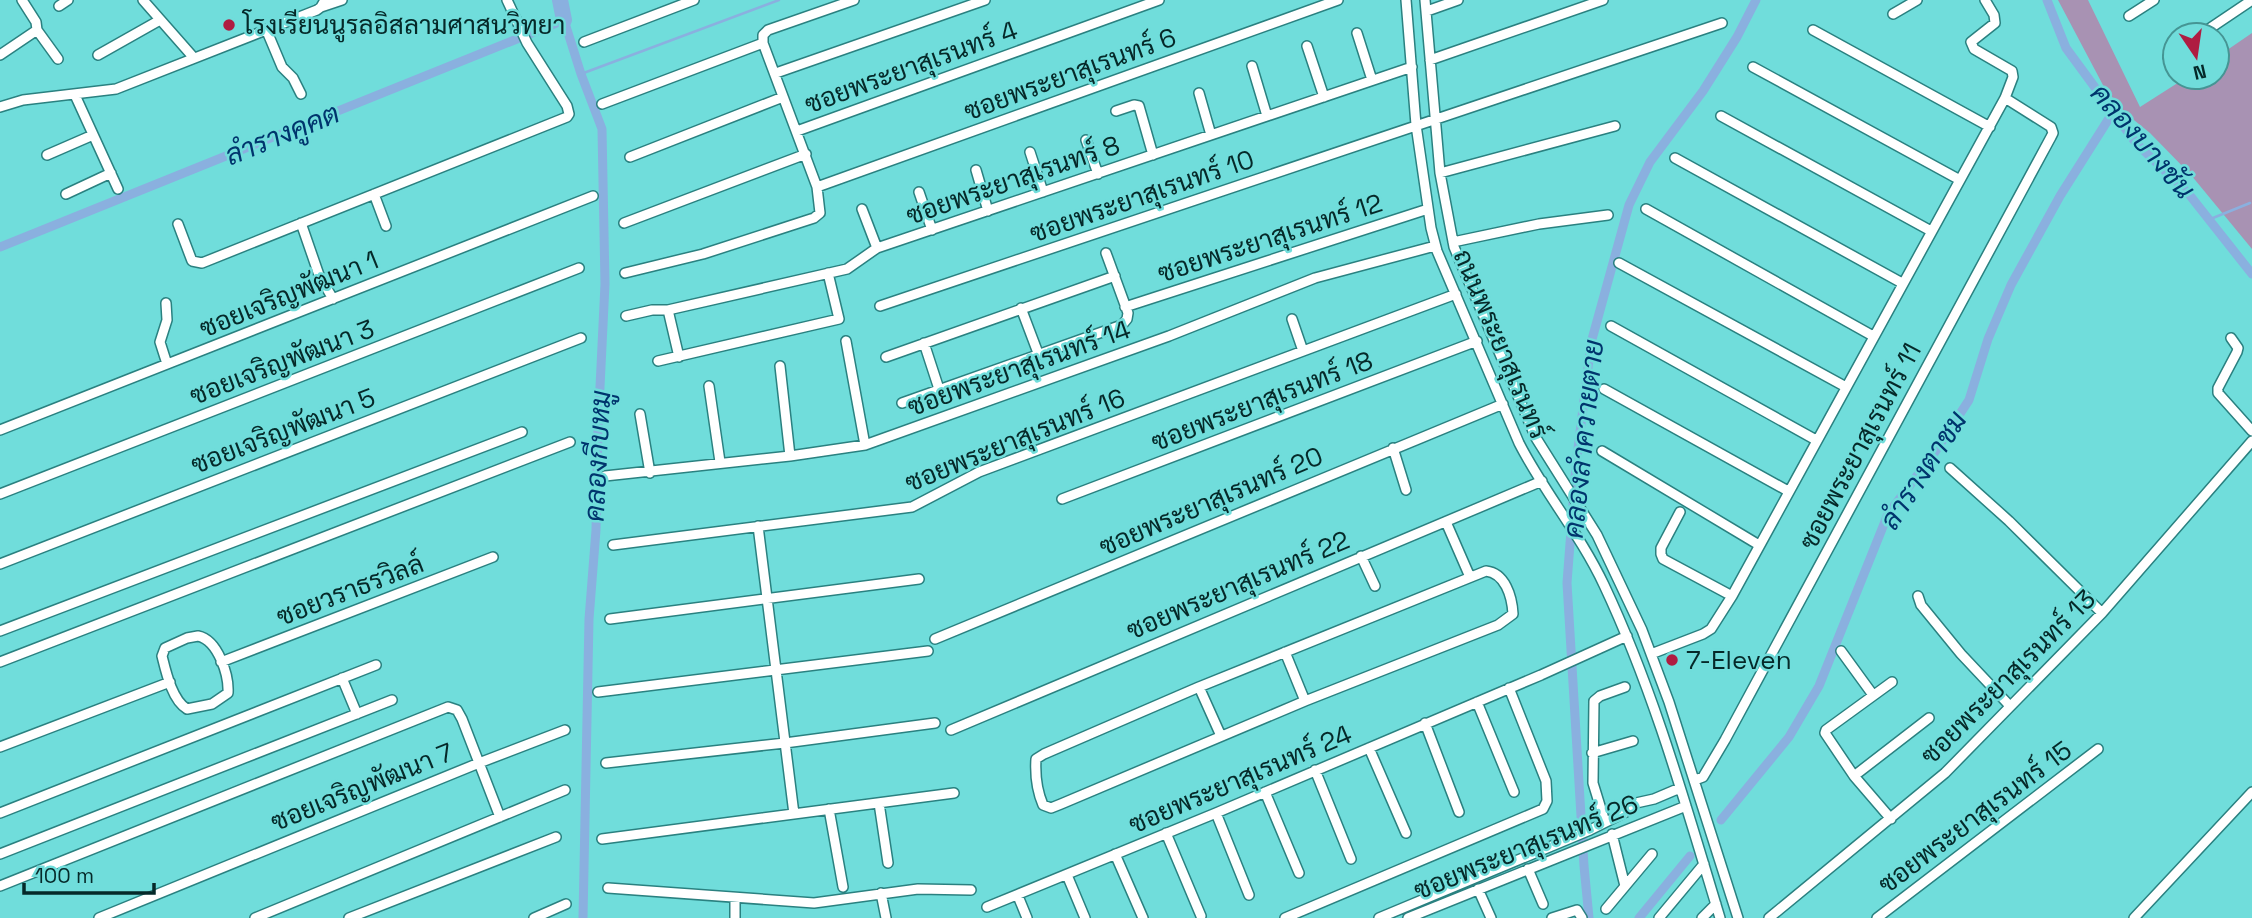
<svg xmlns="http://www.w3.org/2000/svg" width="2252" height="918" viewBox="0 0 2252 918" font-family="'Space Grotesk',Sarabun,sans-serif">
<rect width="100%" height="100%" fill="#70dddb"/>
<path fill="#a892b3" d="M2058,0H2088L2140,107L2187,77H2217V57L2252,33V249L2191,175L2150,133L2124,112L2104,87Z"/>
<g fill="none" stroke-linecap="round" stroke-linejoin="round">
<path stroke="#8ab0df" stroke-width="2.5" d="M581,74L779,0
M2208,220L2250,203"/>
<path stroke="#8ab0df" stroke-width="9" d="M2047,0L2066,48L2113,112L2136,143L2188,193L2252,274
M0,247L564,20L581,74L602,129L605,284L598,428L596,530L589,619L583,918
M1721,820L1789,737L1819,686L1888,514L1935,452L1969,400L1988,339L2011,285L2060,196L2113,112
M1589,918L1584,866L1567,583L1576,465L1591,343L1629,205L1650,162L1703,91L1737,37L1756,0
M1639,918L1690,856"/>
<path stroke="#8ab0df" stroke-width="16" d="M560,0L564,20"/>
<g stroke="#2a8180" stroke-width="12">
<path id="minor" d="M22,0L36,22L37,30L58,59
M143,0L194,58
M1406,0L1416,125L1431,228L1437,251L1519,443C1544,492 1580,534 1604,585C1654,691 1686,806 1720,918
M1425,0L1440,173L1454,247L1536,438L1597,535L1642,630L1669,702L1738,918
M59,6L68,0
M321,7L342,0
M1427,11L1458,0
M1893,14L1917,0
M2129,16L2154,0
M266,29L282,67L293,78L301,94
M1813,30L1990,127
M1357,33L1372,80
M2200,35L2252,0
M584,42L694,0
M1307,46L1324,97
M0,55L37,30
M98,55L160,20
M2168,57L2175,52
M1430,60L1603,0
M1252,66L1267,116
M1753,67L1960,180
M776,73L985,0
M1199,93L1211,135
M75,95L118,189
M602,104L763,43
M0,107L23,100L116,89L317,10L321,7L325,0
M1116,111L1134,105L1139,106L1153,155
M1721,116L1931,231
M797,131L1159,0
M1086,140L1098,174
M1030,152L1043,192
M47,155L93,135
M630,157L783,97
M1675,158L1902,283
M976,170L988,211
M1440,173L1615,126
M817,187L1338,0
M919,192L932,230
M66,194L111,173
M374,194L386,226
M862,209L877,248
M1646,209L1873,336
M301,223L319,275L333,299
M624,223L806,154
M178,224L192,261L202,263L567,117L569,114L567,106L527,43L507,0
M1453,242L1539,224L1608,215
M1619,263L1846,387
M625,273L703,254L814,218L820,213L817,187L763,43V35L768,30L854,0
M166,303L167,320L160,342L167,364
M880,306L1722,23
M1125,307L1428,209
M1021,308L1038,353
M668,310L679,357
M626,316L652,310H668L847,269L877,248L1412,67
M1292,319L1303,351
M1611,326L1816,440
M2231,338L2238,348L2237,352L2218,388V393L2252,431
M846,341L865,445
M924,343L939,389
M886,357L1115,276
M658,361L839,319L828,273
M780,366L790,456
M709,386L720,462
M1604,389L1788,491
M902,403L1122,325L1127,319L1128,313L1106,253
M640,414L650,473
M0,430L593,196
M1393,448L1406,490
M1602,451L1759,545
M1950,468L2009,521L2102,613
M605,476L790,456L865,445L1169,336L1315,278L1435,246
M0,494L579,268
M1062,499L1477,341
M1680,512L1661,548V554L1663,559L1732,596
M1446,522L1470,577
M758,526L794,814
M613,545L912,507L979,472L1456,294
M1361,556L1375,586
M0,564L581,338
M1486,571C1505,573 1512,596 1513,614L1498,625L1305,701L1061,804L1051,808L1043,805C1037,791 1035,775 1036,759L1044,754L1199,687Z
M1918,596L1921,605L1961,654L2010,706
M610,619L919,579
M0,631L522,432
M198,636C218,640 229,675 228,693L212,704L187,709C172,700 166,672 162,656L165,648L187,638Z
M935,639L1503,404
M1841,651L1873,695
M1285,652L1305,701
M1651,654L1703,634L1711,629L1732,596L2005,98L2013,77L2012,71L1974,49L1971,42L1995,23L1994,15L1985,0
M0,662L570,442
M221,662L493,557
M342,678L357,714
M1199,687L1221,736
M598,692L928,651
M1477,702L1514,792
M1425,723L1459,812
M951,730L1542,481
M0,747L170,682
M1369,748L1406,833
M1592,753L1633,741
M606,763L785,743L935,723
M1315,770L1351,859
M1854,776L1929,718
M1695,780L1703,777L1725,740L2051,137L2053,133L2051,127L2005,98
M1265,792L1299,873
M879,803L888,863
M829,809L843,887
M0,813L376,665
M1216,813L1249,895
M1891,819L1854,776L1825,733L1826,730L1892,682
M1605,822L1593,783L1594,701L1600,696L1625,687
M1166,833L1201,916
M1612,834L1625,886
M602,839L954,793
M0,854L392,700
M1115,854L1143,918
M1528,869L1543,904
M1067,875L1085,918
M0,886L448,707L457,710L462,719L500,817
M608,888L814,903L918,889L971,890
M1478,889L1491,918
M881,893L886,918
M1018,896L1027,918
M735,899V918
M987,907L1216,813L1541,675L1627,636
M1606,909L1652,854
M99,918L479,763L565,730
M255,918L565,790
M349,918L556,837
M534,918L566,904
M1285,918L1543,809L1547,801L1546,781L1509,688
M1379,918L1590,830L1626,812L1636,803L1654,799L1680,788
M1408,918L1686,806
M1552,918L1577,910L1582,918
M1659,918L1704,864
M1702,918L1716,904
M1769,918L1945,773L2102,613L2252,441
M1877,918L2098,749
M2134,918L2252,792"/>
</g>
<use href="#minor" stroke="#fff" stroke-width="9"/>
</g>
<g fill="#af1c41" stroke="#70dddb" stroke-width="2.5">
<circle cx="229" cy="25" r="7"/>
<circle cx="1672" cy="660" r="7"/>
</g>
<g text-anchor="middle" stroke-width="5" stroke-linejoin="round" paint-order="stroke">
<g font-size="26" fill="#052929" stroke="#70dddb" text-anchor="start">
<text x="243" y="34">โรงเรียนนูรลอิสลามศาสนวิทยา</text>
<text x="1686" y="669">7-Eleven</text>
</g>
<g font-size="26" fill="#052929" stroke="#70dddb">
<text transform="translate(911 67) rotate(-20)" y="9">ซอยพระยาสุเรนทร์ 4</text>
<text transform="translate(1070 74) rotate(-20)" y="9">ซอยพระยาสุเรนทร์ 6</text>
<text transform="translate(1013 180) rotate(-19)" y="9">ซอยพระยาสุเรนทร์ 8</text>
<text transform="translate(1142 196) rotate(-19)" y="9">ซอยพระยาสุเรนทร์ 10</text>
<text transform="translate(1270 238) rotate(-18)" y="9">ซอยพระยาสุเรนทร์ 12</text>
<text transform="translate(289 294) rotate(-22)" y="9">ซอยเจริญพัฒนา 1</text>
<text transform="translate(1501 344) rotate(67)" y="9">ถนนพระยาสุเรนทร์</text>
<text transform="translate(282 362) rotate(-21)" y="9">ซอยเจริญพัฒนา 3</text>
<text transform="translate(1019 368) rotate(-20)" y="9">ซอยพระยาสุเรนทร์ 14</text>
<text transform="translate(1262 401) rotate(-21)" y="9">ซอยพระยาสุเรนทร์ 18</text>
<text transform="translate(283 431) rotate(-21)" y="9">ซอยเจริญพัฒนา 5</text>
<text transform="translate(1015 440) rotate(-22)" y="9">ซอยพระยาสุเรนทร์ 16</text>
<text transform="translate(1860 446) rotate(-62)" y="9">ซอยพระยาสุเรนทร์ 11</text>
<text transform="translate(1211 501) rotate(-23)" y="9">ซอยพระยาสุเรนทร์ 20</text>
<text transform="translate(1238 585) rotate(-23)" y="9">ซอยพระยาสุเรนทร์ 22</text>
<text transform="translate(350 590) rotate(-21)" y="9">ซอยวราธรวิลล์</text>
<text transform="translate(2008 677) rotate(-45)" y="9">ซอยพระยาสุเรนทร์ 13</text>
<text transform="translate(1240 779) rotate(-23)" y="9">ซอยพระยาสุเรนทร์ 24</text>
<text transform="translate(362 787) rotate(-22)" y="9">ซอยเจริญพัฒนา 7</text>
<text transform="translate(1975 817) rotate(-37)" y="9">ซอยพระยาสุเรนทร์ 15</text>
<text transform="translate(1526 847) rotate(-22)" y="9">ซอยพระยาสุเรนทร์ 26</text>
</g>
<g font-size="28" font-style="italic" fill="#00356d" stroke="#70dddb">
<text transform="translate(282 134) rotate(-22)" y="10">ลำรางคูคต</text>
<text transform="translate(2143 141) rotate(49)" y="10">คลองบางชัน</text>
<text transform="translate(1583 439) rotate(-84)" y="10">คลองลำควายตาย</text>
<text transform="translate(597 456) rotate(-87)" y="10">คลองกีบหมู</text>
<text transform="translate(1923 470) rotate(-57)" y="10">ลำรางตาชม</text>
</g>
</g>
<g transform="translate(2196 56) rotate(167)"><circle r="33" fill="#70dddb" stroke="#459594" stroke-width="2"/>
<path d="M0-5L12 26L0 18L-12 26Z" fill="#af1c41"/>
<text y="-10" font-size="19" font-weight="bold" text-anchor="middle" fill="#052929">N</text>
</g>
<path d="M24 883v10h130v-10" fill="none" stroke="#052929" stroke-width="3.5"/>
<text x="35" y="883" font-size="21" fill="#052929" stroke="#70dddb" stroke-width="5" paint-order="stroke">100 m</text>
</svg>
